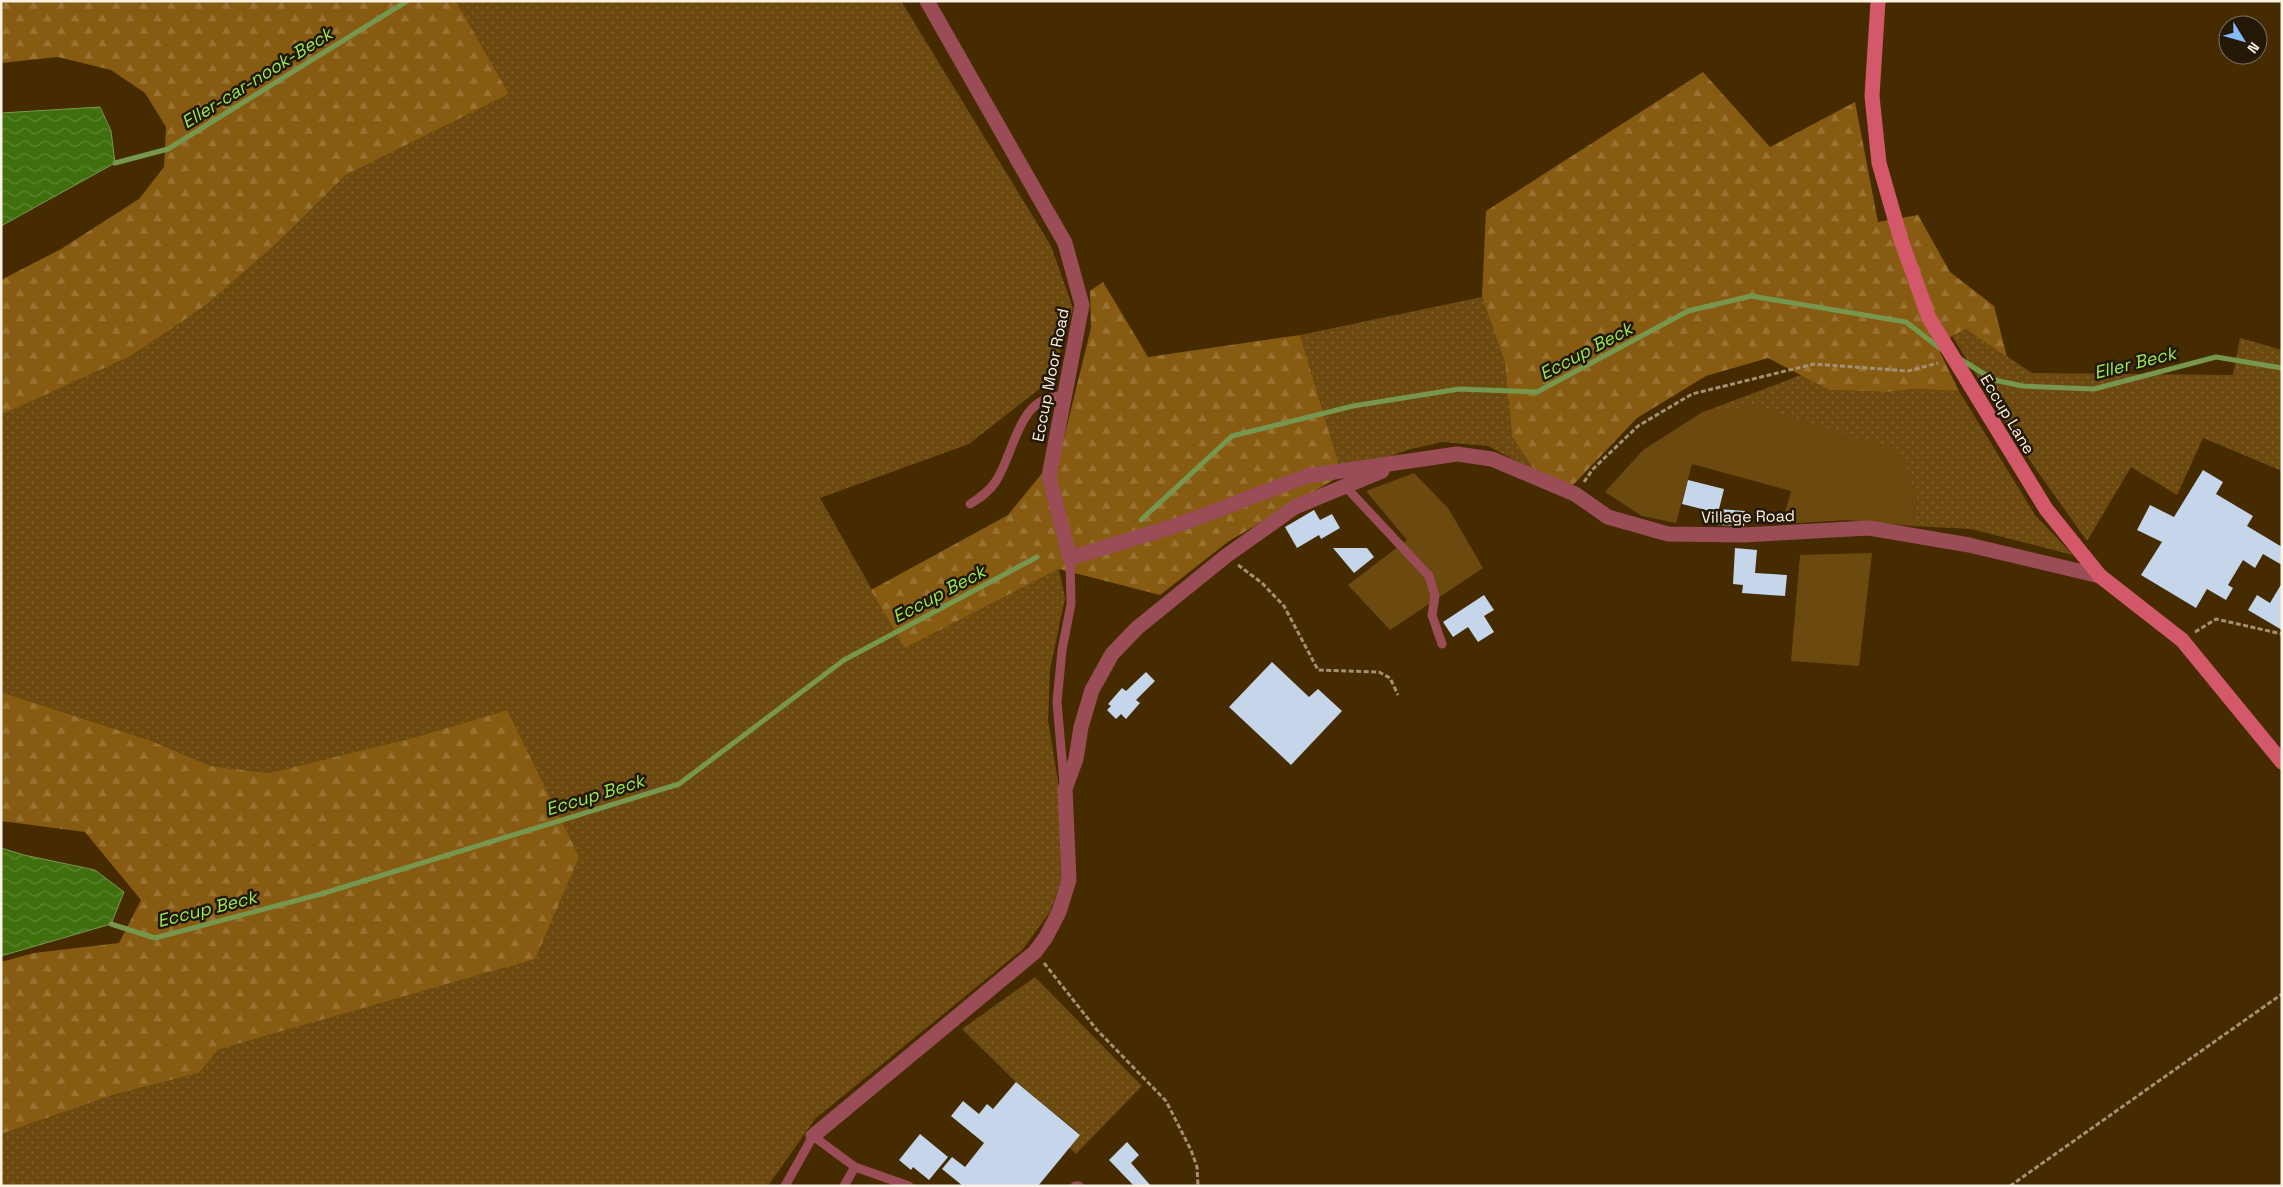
<svg xmlns="http://www.w3.org/2000/svg" width="2283" height="1187" viewBox="0 0 2283 1187" font-family="'Space Grotesk',sans-serif">
<defs>
<pattern id="grass-dots" width="8" height="8" patternUnits="userSpaceOnUse" patternTransform="scale(1.25)"><rect width="8" height="8" fill="#6c490f"/><path d="M2 2h.1M6 6h.1" fill="none" stroke="#826432" stroke-width="1.8" stroke-linecap="round"/></pattern>
<pattern id="forest-firs" width="22" height="20" patternUnits="userSpaceOnUse" patternTransform="scale(1.25)"><rect width="22" height="20" fill="#875b12"/><path d="M5 1l3.5 6h-7zM16 11l3.5 6h-7z" fill="#997334"/></pattern>
<pattern id="water-waves" width="16" height="10" patternUnits="userSpaceOnUse" patternTransform="scale(1.25)"><rect width="16" height="10" fill="#40700e"/><path d="M0 5q4-4 8 0t8 0" fill="none" stroke="#5c8531"/></pattern>
</defs>
<rect width="100%" height="100%" fill="#462b00"/>
<path fill="url(#grass-dots)" d="M456,1H901L1051,246L1073,308L1052,379L969,444L820,498L905,648L1059,569L1065,598L1050,670L1048,720L1060,794L1062,878L1050,912L1023,949L815,1119L768,1186H1V1134L116,1094L199,1073L507,710L416,737L269,773L211,766L149,740L1,692V415L131,356L205,306L275,245L346,175L509,94Z
M1482,297L1505,363L1512,437L1535,471L1488,446L1442,442L1407,450L1342,475L1300,335Z
M1966,329L2032,373L2233,375L2240,338L2282,350V471L2203,438L2177,495L2131,467L2087,541L2035,468L1952,336Z
M1801,375L1829,390L1888,392L1914,389L1959,391L2035,515L2073,555L1971,529L1912,526L1917,498L1701,413Z
M1035,977L1142,1086L1076,1154L1069,1147L1080,1134L1016,1082L962,1029Z"/>
<path fill="url(#forest-firs)" d="M1,1H456L509,94L346,175L275,245L205,306L131,356L1,415V280L61,249L139,199L164,167L166,127L145,93L111,70L58,57L1,63Z
M1703,72L1770,147L1855,102L1878,222L1918,215L1950,272L1994,306L2007,357L1966,329L1952,336L1938,348L1959,391L1914,389L1888,392L1829,390L1768,358L1706,376L1637,418L1573,485L1535,471L1512,437L1505,363L1482,297L1486,211Z
M1103,282L1148,357L1300,335L1342,475L1229,541L1160,595L1059,569L905,648L871,590L1008,515L1061,450L1091,328L1090,291Z
M1,692L149,740L211,766L269,773L416,737L507,710L579,857L535,959L219,1049L199,1073L116,1094L1,1134V962L34,953L119,943L141,900L85,832L1,821Z"/>
<path fill="#6c490f" d="M1756,406L1901,451L1917,498L1912,526L1847,520L1782,524L1791,491L1692,464L1676,523L1642,516L1605,492L1643,450L1701,413Z
M1414,473L1448,508L1483,568L1390,630L1348,585L1407,540L1366,491Z
M1872,553L1859,666L1791,661L1800,555Z"/>
<path fill="url(#water-waves)" stroke="#78974e" d="M100,107L111,131L115,163L1,226V113Z
M1,848L24,855L95,870L124,892L111,924L1,956Z"/>
<g fill="none" stroke-linecap="round" stroke-linejoin="round">
<path stroke="#78974e" stroke-width="5" d="M115,163L168,149L407,1
M1960,359L1994,380L2023,386L2094,389L2216,357L2282,368
M1141,520L1232,436L1353,406L1459,389L1537,392L1688,311L1751,296L1906,322L1941,349
M111,924L155,938L321,894L679,784L844,660L1037,557"/>
</g>
<path fill="#c5d6ea" d="M2203,470L2223,482L2216,494L2253,516L2247,526L2282,547V565L2263,554L2255,568L2243,560L2228,585L2233,588L2226,600L2207,589L2196,608L2141,575L2162,542L2137,530L2150,505L2174,517Z
M1688,480L1724,489L1718,513L1682,504Z
M1719,509L1745,511L1744,526L1717,525Z
M1314,510L1320,520L1332,514L1340,528L1321,539L1319,535L1297,548L1285,527Z
M1333,548H1367L1374,557L1354,573Z
M1735,548L1757,550L1755,573L1787,575L1785,596L1742,593L1743,585L1733,584Z
M2282,583V630L2248,610L2257,595L2270,603Z
M1484,595L1494,610L1484,616L1494,632L1478,642L1468,627L1453,637L1443,622Z
M1272,662L1309,697L1318,689L1342,711L1291,765L1229,707Z
M1146,672L1155,681L1136,700L1140,703L1126,719L1121,714L1116,719L1107,710L1111,706L1108,704L1122,688L1126,691Z
M1016,1082L1080,1135L1038,1186H963L942,1169L952,1157L965,1167L984,1143L951,1116L963,1101L979,1114L987,1104L993,1109Z
M920,1134L948,1157L929,1180L913,1167L911,1170L899,1160Z
M1127,1142L1139,1155L1131,1163L1151,1186H1134L1109,1160Z"/>
<g fill="none" stroke-linecap="round" stroke-linejoin="round">
<path stroke="#a39175" stroke-width="3" stroke-dasharray="5 2.5" stroke-linecap="butt" d="M1584,482L1593,469L1638,426L1692,394L1814,364L1908,371L1938,363
M1238,565L1262,583L1284,606L1318,670L1379,672L1390,678L1398,695
M2195,632L2216,619L2282,634
M1044,963L1097,1030L1166,1101L1191,1150L1197,1167L1198,1186
M2010,1186L2282,994"/>
<path stroke="#9a4d56" stroke-width="9" d="M1344,485L1429,576L1435,596L1432,615L1442,644
M970,504C980,498 989,492 996,481C1015,452 1018,394 1064,396
M1064,783L1057,702L1062,650L1071,604L1070,558
M785,1186L813,1136L855,1167L909,1186
M844,1186L855,1167
M1075,1186H1079"/>
<path stroke="#9a4d56" stroke-width="15" d="M927,1L1065,243L1082,305L1049,476L1070,558L1178,525L1307,476L1457,454L1492,459L1575,494L1608,517L1668,534L1743,535L1869,528L1969,545L2100,576
M813,1136L1035,952L1046,937L1059,912L1069,880L1065,789L1076,759L1081,727L1092,690L1112,654L1137,628L1226,556L1295,507L1382,471"/>
<path stroke="#d2586a" stroke-width="15" d="M1878,1L1872,96L1879,163L1901,240L1929,318L2046,509L2100,576L2182,640L2282,762"/>
</g>
<g text-anchor="middle" stroke-width="5" stroke-linejoin="round" paint-order="stroke">
<g font-size="16" fill="#fcf2e4" stroke="#231706">
<text transform="translate(1050 375) rotate(-79)" y="6">Eccup Moor Road</text>
<text transform="translate(2008 414) rotate(59)" y="6">Eccup Lane</text>
<text transform="translate(1748 516) rotate(-1)" y="6">Village Road</text>
</g>
<g font-size="18" font-style="italic" fill="#99ea57" stroke="#231706">
<text transform="translate(257 78) rotate(-32)" y="6">Eller-car-nook-Beck</text>
<text transform="translate(1586 351) rotate(-28)" y="6">Eccup Beck</text>
<text transform="translate(2135 363) rotate(-14)" y="6">Eller Beck</text>
<text transform="translate(939 594) rotate(-28)" y="6">Eccup Beck</text>
<text transform="translate(595 795) rotate(-17)" y="6">Eccup Beck</text>
<text transform="translate(207 909) rotate(-14)" y="6">Eccup Beck</text>
</g>
</g>
<rect width="2283" height="1187" fill="none" stroke="#fcf2e4" stroke-width="5"/>
<g transform="translate(2243 40) rotate(127)"><circle r="24" fill="#231706" stroke="#7a6f5f"/>
<path d="M0-4L9 19L0 12L-9 19Z" fill="#86bbfb"/>
<text y="-8" font-size="14" font-weight="bold" text-anchor="middle" fill="#fcf2e4">N</text>
</g>
</svg>
